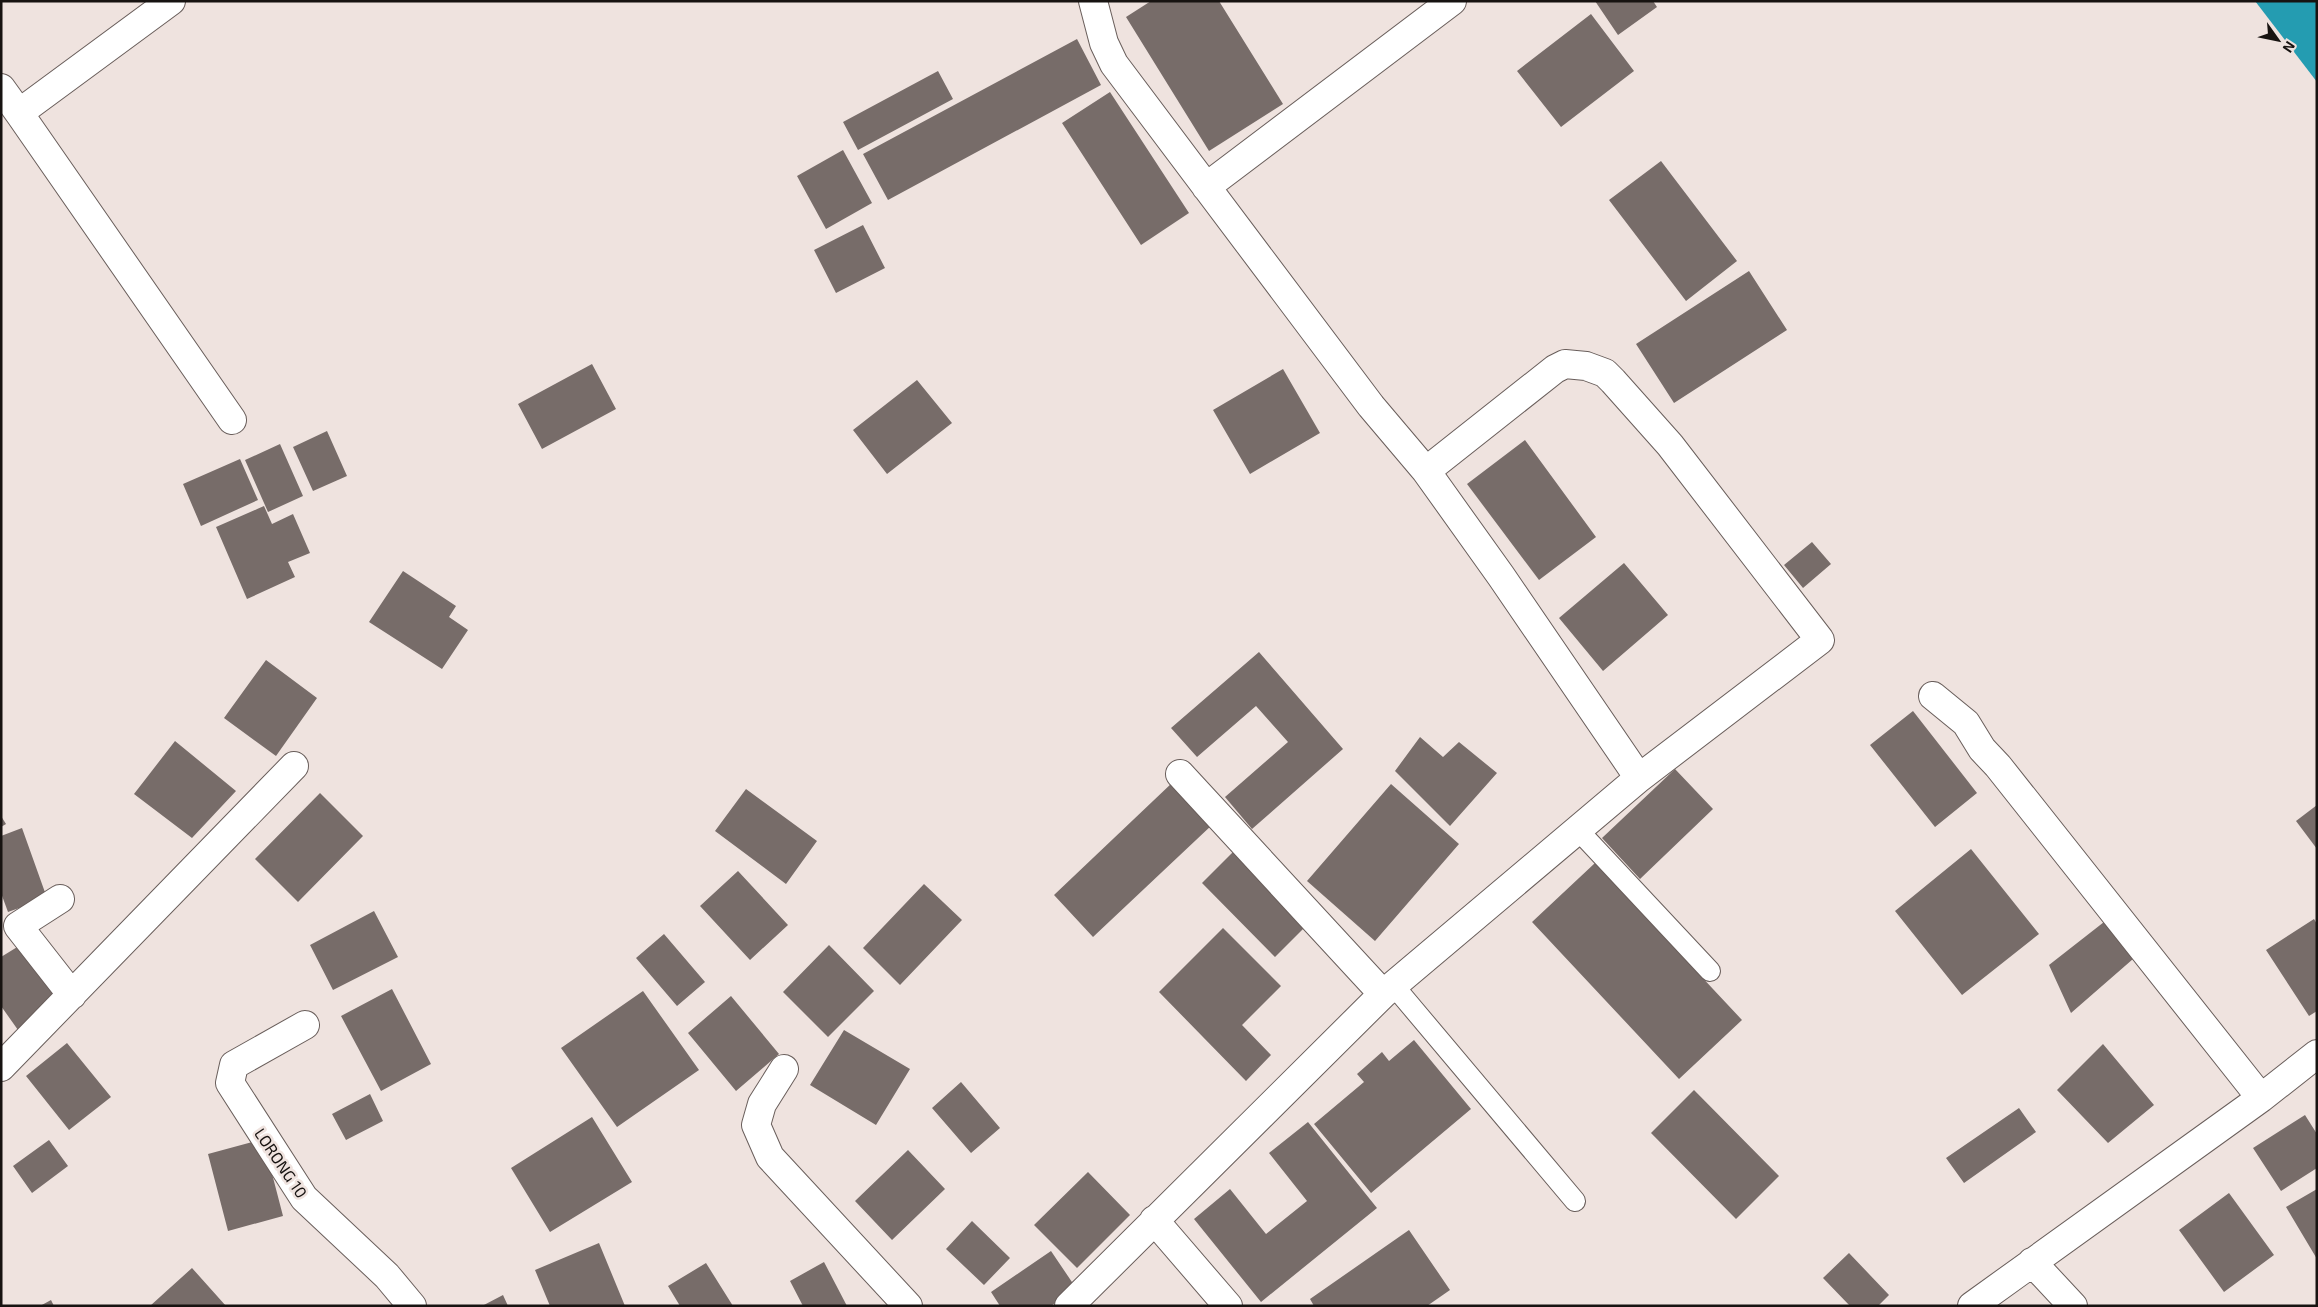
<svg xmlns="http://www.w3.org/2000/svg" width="2318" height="1307" viewBox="0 0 2318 1307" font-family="'Exo 2',sans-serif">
<rect width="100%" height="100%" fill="#efe3df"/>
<path fill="#249cb1" d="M2255,1H2317V82Z"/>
<path fill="#776c69" d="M1151,1H1219L1283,104L1209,151L1126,17Z
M1595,1H1653L1657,7L1618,35Z
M1591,14L1634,71L1561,127L1517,71Z
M1077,39L1101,85L888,200L863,154Z
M938,71L953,99L858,150L843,122Z
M1110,92L1189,213L1141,245L1062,123Z
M843,150L872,203L826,229L797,176Z
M1661,161L1737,261L1686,301L1609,200Z
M863,225L885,268L836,293L814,250Z
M1749,271L1787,330L1674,403L1636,344Z
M592,364L616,409L542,449L518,404Z
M1283,369L1320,433L1250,474L1213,410Z
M917,380L952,423L887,474L853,430Z
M327,431L347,476L313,491L293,447Z
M1525,440L1596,537L1539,580L1467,484Z
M280,444L303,496L268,512L245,460Z
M240,459L258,500L201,526L183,484Z
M264,506L272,524L293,514L310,553L288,562L295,577L247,599L216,527Z
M1812,542L1831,564L1803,588L1784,565Z
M1624,563L1668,615L1603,671L1559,618Z
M403,571L456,606L449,617L468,630L442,669L369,622Z
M1259,652L1343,749L1252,829L1225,797L1288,742L1256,706L1197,757L1171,728Z
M266,660L317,698L276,756L224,718Z
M1913,711L1977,793L1935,827L1870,745Z
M1420,737L1443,757L1459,742L1497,773L1450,826L1395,771Z
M175,741L236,791L192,838L134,794Z
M1675,769L1713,809L1640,879L1602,838Z
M1173,782L1213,824L1093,937L1054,895Z
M1391,784L1459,844L1375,941L1307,881Z
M746,789L817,841L786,884L715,831Z
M320,793L363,836L298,902L255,859Z
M2317,805V849L2296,821Z
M1,816L6,824L1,827Z
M22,828L47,898L8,912L1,893V836Z
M1236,849L1309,923L1275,957L1202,883Z
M1971,849L2039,934L1962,995L1895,911Z
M1595,863L1742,1020L1679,1079L1532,922Z
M738,871L788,925L750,960L700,906Z
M924,884L962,920L900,985L863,948Z
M374,911L398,957L333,990L310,945Z
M2314,919L2317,924V1011L2309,1016L2266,950Z
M2104,922L2133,959L2071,1013L2049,965Z
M1223,928L1281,986L1242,1025L1271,1055L1246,1081L1159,992Z
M664,934L705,982L677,1006L636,958Z
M27,941L65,998L18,1030L1,1006V957Z
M829,945L874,991L828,1037L783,992Z
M392,989L431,1064L381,1091L341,1016Z
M643,991L699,1070L617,1127L561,1048Z
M731,996L779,1054L736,1091L688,1033Z
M844,1030L910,1069L876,1125L810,1085Z
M1414,1040L1471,1109L1371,1193L1314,1124L1364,1082L1357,1074L1382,1052L1389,1061Z
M67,1043L111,1097L69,1130L26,1076Z
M2103,1044L2154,1105L2108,1143L2057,1090Z
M961,1082L1000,1128L971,1153L932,1108Z
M1694,1090L1779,1176L1736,1219L1651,1133Z
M370,1094L383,1121L346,1140L332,1114Z
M2019,1108L2036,1132L1964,1183L1946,1158Z
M2305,1115L2317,1134V1168L2281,1191L2253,1148Z
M592,1117L632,1182L550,1232L511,1168Z
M1308,1122L1377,1208L1261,1302L1194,1219L1230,1189L1266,1234L1307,1201L1269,1153Z
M263,1139L283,1216L228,1231L208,1154Z
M49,1140L68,1166L32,1193L13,1166Z
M908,1150L945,1189L892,1240L855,1201Z
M1088,1172L1130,1215L1077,1268L1034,1225Z
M2317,1189V1259L2286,1207Z
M2229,1193L2274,1255L2224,1292L2179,1230Z
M972,1221L1010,1258L984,1285L946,1249Z
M1409,1230L1450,1290L1427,1306H1314L1310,1299Z
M599,1243L625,1306H550L535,1270Z
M1051,1251L1076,1288L1051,1306H1000L991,1292Z
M1849,1253L1889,1295L1878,1306H1850L1823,1278Z
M824,1262L847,1306H803L790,1281Z
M706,1263L733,1306H680L668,1286Z
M192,1268L226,1306H150Z
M503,1295L508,1306H482Z
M51,1300L54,1306H40Z"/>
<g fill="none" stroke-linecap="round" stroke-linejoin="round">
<g stroke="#695e5b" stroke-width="22">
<path id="service" d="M1578,830L1710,971
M1394,986L1575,1201"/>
</g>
<g stroke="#695e5b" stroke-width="30">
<path id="minor" d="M1093,1L1104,43L1114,64L1371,406L1426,471L1501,576L1639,778
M1,88L19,113L171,1
M19,113L232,420
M1206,187L1452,1
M1933,696L1966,723L1982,749L1998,766L2261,1098
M1180,774L1383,994
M60,899L18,926L72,995
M305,1025L234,1065L230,1083L304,1198L387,1276L412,1306
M1,1067L294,766
M784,1069L762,1104L756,1125L770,1157L908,1306
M1154,1220L1228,1306
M2032,1262L2073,1306
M1069,1306L1383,994L1639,778L1820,640L1670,445L1613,381L1605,373L1586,366L1565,364L1555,369L1426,471
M1972,1306L2261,1098L2317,1054"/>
</g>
<use href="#service" stroke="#fff" stroke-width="20"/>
<use href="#minor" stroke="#fff" stroke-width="28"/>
</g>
<g text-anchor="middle" stroke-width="5" stroke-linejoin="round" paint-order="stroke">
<g font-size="16" fill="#171311" stroke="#efe3df">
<text transform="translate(281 1163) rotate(56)" y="6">LORONG 10</text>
</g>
</g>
<rect width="2318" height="1307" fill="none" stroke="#171311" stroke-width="5"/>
<g transform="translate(2278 40) rotate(123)" stroke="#efe3df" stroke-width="4" paint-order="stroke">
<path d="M0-4L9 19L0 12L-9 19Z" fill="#171311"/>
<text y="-8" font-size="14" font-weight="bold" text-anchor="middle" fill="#171311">N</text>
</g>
</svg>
